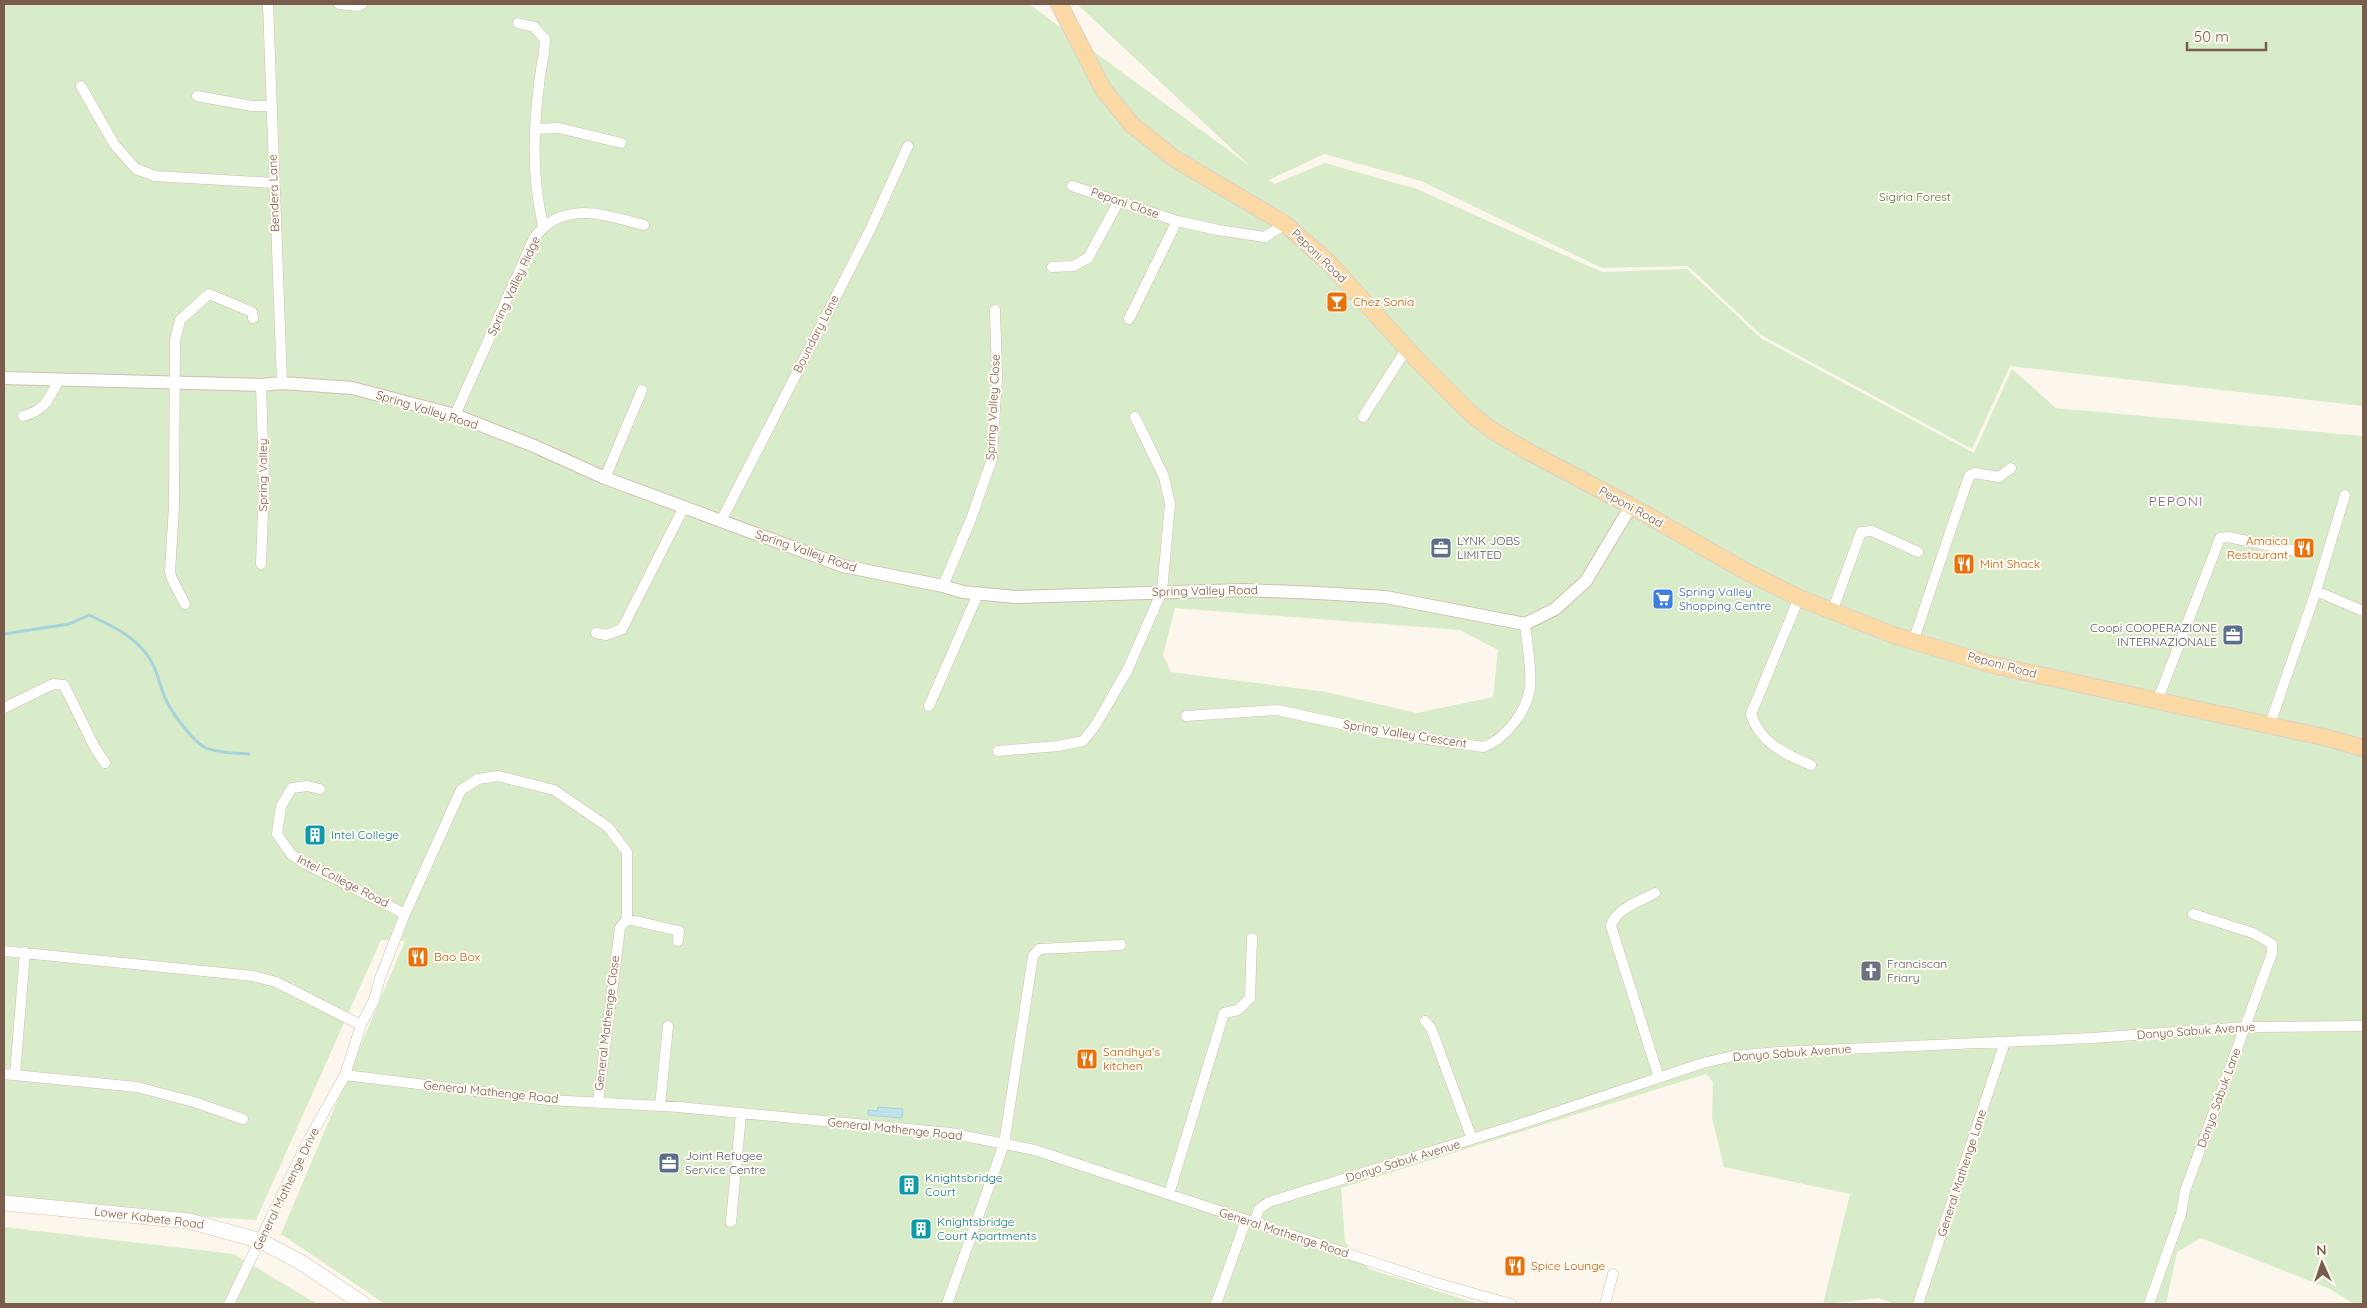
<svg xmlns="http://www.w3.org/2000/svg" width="2367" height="1308" viewBox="0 0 2367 1308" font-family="Quicksand,sans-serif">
<rect width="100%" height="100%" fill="#fdf6ec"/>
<path fill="#d8ecc9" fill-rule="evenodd" d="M4,4H1029L1250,166L1077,4H2363V406L2010,366L1972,449L1761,335L1688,266L1602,268L1421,181L1324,154L1269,180L1274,184L1325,163L1417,189L1602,272L1687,269L1762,339L1974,453L2012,369L2056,408L2363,436V1304H2354L2330,1289L2201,1238L2177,1252L2166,1304H1895L1879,1298L1823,1304L1850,1194L1724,1167L1712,1118L1713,1082L1706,1074L1341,1188L1345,1242L1369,1269L1478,1304H385L281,1234L405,941L381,940L256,1220L4,1204ZM1175,608L1460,630L1498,650L1493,697L1417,713L1326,692L1171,672L1163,655Z
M4,1227L234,1254L317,1304H4Z"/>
<path fill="#bfe3e8" stroke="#a5d3da" d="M878,1107L903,1109L902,1118L868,1115V1110L877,1111Z"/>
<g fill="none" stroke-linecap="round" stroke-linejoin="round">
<path stroke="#a5d3da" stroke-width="3" d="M4,634L69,624L89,615C111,625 134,636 148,656C159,671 159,687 167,702C173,714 193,741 204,747C216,753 236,753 249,754"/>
<g stroke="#d1beb0" stroke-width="11">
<path id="minor" d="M268,4L282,383
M339,4L358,6L362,4
M518,23L534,27L545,39C545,55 540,69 539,85C533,131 532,180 543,225
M81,86L114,144L136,169L155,176L274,183
M197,96L252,106H270
M536,129L559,128L621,143
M1072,186L1177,221L1218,230L1265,237L1285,224
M1052,267L1073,266L1088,258L1119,201
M1129,319L1177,221
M261,385L264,483L261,564
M455,415L534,238C563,199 604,215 644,225
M23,416C45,410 48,401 58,381
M1363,417L1407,348
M605,478L642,390
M721,521L870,230L908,146
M943,586L971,519L992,459L997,377L995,310
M2316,591L2363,611
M1799,598L1751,714C1760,743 1785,754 1811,765
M185,604L172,579L170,572L174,506L175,340L180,320L209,294L252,312L253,318
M1832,612L1861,532L1872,531L1918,552
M596,633L606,635L622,629L684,507
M1913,642L1969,476L1975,473L1999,477L2011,468
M2157,702L2220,538L2228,537L2301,552
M929,706L978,594
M4,708L53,684L64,685L95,748L105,763
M1186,716L1277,710L1378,732L1483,747C1505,740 1527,711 1530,688C1532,670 1527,643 1525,624
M2269,727L2316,591L2345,495
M998,751L1058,746L1083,741L1095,726L1127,671L1162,591L1170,504L1164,477L1135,417
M320,789L307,786L292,788L281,806L277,834L291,854L302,862L405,914
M1655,893C1641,901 1615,909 1611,926L1659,1078
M4,951L253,976L276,982L361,1025
M1425,1021L1431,1028L1472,1139
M4,1074L137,1087L194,1102L243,1119
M15,1075L25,952
M345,1075L548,1100L679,1107L950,1133L1035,1150L1433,1282L1511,1304
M598,1103L620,928L627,919L679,931L678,941
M660,1106L668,1026
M1169,1194L1224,1013L1238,1010L1250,998L1252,938
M731,1222L741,1114
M1254,1223L1259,1209L1269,1202L1517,1125L1703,1063L1733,1056L1778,1052L2092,1038L2246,1027L2363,1026
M229,1304L308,1141L345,1075L361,1025L374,1000L380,978L405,914L461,790L478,779L498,776L554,790L608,827L627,852V919
M947,1304L1004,1144L1033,956L1039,949L1121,945
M1216,1304L1246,1220
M1605,1304L1613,1274
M1918,1304L2005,1042
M2149,1304L2181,1214L2185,1191L2272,953V944L2253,933L2193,914"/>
</g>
<g stroke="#d1beb0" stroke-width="14">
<path id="tertiary" d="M4,378L261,385L282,383L352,388L455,415L534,446L605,478L843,566L943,586L963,592L1015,597L1244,590L1318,593L1385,597L1525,624L1555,609L1586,581L1631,506"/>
</g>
<g stroke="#d6c0b0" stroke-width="16">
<path id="secondary" d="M4,1203L189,1221L261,1241L302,1263L363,1304"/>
</g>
<g stroke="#dad1cd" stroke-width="18">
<path id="primary" d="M1059,4L1103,89L1132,125L1175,159L1285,224L1329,263L1419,362L1470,413L1493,431L1529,452L1631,506L1747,572L1799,598L1893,635L1993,665L2328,738L2363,748"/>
</g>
<use href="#minor" stroke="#fff" stroke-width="10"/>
<use href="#tertiary" stroke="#fff" stroke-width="12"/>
<use href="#secondary" stroke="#fff" stroke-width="15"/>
<use href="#primary" stroke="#fbd9a5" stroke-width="16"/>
</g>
<defs>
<g id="bar-square" transform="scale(1.125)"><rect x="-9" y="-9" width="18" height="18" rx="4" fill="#e8710a" stroke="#fffaf3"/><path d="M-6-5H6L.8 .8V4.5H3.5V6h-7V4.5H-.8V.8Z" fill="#fff"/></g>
<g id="office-square" transform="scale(1.125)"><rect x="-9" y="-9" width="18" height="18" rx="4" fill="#5c6f8a" stroke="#fffaf3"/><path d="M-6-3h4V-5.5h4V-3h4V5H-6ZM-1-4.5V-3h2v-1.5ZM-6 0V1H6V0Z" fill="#fff"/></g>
<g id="restaurant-square" transform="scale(1.125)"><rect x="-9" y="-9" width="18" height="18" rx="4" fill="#e8710a" stroke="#fffaf3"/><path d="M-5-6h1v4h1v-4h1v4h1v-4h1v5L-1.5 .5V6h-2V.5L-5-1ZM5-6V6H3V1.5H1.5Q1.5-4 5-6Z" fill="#fff"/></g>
<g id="supermarket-square" transform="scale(1.125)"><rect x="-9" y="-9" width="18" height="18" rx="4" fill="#3f7fe0" stroke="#fffaf3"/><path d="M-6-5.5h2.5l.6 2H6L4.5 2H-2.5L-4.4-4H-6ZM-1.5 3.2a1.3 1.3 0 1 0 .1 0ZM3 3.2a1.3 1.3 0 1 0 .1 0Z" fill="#fff"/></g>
<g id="building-square" transform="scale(1.125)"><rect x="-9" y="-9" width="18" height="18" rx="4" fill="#0f9aa8" stroke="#fffaf3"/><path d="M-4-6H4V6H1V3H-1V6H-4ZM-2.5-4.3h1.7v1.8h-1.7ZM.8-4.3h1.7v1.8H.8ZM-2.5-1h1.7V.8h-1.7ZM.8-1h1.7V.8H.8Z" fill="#fff"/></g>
<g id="church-square" transform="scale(1.125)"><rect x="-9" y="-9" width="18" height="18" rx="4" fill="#6b7280" stroke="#fffaf3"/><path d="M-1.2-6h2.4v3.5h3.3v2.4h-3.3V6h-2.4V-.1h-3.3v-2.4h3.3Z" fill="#fff"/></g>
</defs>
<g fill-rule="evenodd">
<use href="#bar-square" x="1337" y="302"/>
<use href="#office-square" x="1441" y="548"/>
<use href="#restaurant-square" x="2304" y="548"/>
<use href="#restaurant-square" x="1964" y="564"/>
<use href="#supermarket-square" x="1663" y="599"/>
<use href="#office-square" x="2233" y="635"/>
<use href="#building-square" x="315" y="835"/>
<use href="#restaurant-square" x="418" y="957"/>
<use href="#church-square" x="1871" y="971"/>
<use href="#restaurant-square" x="1087" y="1059"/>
<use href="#office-square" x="669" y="1163"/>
<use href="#building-square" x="909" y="1185"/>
<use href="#building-square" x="921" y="1229"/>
<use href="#restaurant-square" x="1515" y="1266"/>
</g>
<g text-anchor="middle" stroke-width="4" stroke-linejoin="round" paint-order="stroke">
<g font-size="12" fill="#7a5c4d" stroke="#fffaf3">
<text transform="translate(274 193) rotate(-92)" y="4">Bendera Lane</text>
<text transform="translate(1125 203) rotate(19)" y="4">Peponi Close</text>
<text transform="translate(1319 256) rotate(44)" y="4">Peponi Road</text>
<text transform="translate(514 286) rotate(-65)" y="4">Spring Valley Ridge</text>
<text transform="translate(816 334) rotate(-63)" y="4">Boundary Lane</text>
<text transform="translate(993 407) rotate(-87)" y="4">Spring Valley Close</text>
<text transform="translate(427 410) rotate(17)" y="4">Spring Valley Road</text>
<text transform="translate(263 475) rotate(-90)" y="4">Spring Valley</text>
<text transform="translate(1631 507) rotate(29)" y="4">Peponi Road</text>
<text transform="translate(806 551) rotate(19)" y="4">Spring Valley Road</text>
<text transform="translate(1205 591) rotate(-1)" y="4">Spring Valley Road</text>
<text transform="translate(2002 665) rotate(15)" y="4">Peponi Road</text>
<text transform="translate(1405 734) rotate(9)" y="4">Spring Valley Crescent</text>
<text transform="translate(343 881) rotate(27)" y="4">Intel College Road</text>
<text transform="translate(607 1023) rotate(-83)" y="4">General Mathenge Close</text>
<text transform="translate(2196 1031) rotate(-4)" y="4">Donyo Sabuk Avenue</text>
<text transform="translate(1792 1053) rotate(-4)" y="4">Donyo Sabuk Avenue</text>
<text transform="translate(491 1092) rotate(6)" y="4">General Mathenge Road</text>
<text transform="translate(2219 1098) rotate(-70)" y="4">Donyo Sabuk Lane</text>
<text transform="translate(895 1129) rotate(6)" y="4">General Mathenge Road</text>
<text transform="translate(1403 1161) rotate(-17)" y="4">Donyo Sabuk Avenue</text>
<text transform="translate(1962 1173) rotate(-72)" y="4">General Mathenge Lane</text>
<text transform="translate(286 1189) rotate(-64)" y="4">General Mathenge Drive</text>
<text transform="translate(149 1218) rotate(7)" y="4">Lower Kabete Road</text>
<text transform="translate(1284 1233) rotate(18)" y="4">General Mathenge Road</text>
</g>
<g font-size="12" fill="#537a41" stroke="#fffaf3">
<text x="1915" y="201">Sigiria Forest</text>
</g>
<g font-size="12" fill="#c56008" stroke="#fffaf3" text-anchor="start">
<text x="1353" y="306">Chez Sonia</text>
<text x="2288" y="545" text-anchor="end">Amaica<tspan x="2288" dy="14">Restaurant</tspan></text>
<text x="1980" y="568">Mint Shack</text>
<text x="434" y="961">Bao Box</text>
<text x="1103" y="1056">Sandhya’s<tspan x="1103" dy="14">kitchen</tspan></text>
<text x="1531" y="1270">Spice Lounge</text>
</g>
<g font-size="12" fill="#4e5e75" stroke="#fffaf3" text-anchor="start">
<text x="1457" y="545">LYNK JOBS<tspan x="1457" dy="14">LIMITED</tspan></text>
<text x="2217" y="632" text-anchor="end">Coopi COOPERAZIONE<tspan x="2217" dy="14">INTERNAZIONALE</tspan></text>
<text x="685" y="1160">Joint Refugee<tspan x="685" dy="14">Service Centre</tspan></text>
</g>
<g font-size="12" fill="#366cbe" stroke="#fffaf3" text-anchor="start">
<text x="1679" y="596">Spring Valley<tspan x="1679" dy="14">Shopping Centre</tspan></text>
</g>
<g font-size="12" fill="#0d838f" stroke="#fffaf3" text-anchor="start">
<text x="331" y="839">Intel College</text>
<text x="925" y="1182">Knightsbridge<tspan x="925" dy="14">Court</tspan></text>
<text x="937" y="1226">Knightsbridge<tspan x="937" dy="14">Court Apartments</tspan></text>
</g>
<g font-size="12" fill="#5b616d" stroke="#fffaf3" text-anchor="start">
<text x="1887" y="968">Franciscan<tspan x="1887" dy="14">Friary</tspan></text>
</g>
<g font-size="14" letter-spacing="1" fill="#846695" stroke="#fffaf3">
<text x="2176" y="506">PEPONI</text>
</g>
</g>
<rect width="2367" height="1308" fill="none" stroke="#7a5c4d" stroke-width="10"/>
<g transform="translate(2322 1263) rotate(357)" stroke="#fffaf3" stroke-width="4" paint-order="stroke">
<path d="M0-4L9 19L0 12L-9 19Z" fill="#7a5c4d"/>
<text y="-8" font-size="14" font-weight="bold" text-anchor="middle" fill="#7a5c4d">N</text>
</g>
<path d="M2187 42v8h79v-8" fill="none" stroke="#7a5c4d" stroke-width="2.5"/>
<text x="2194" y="42" font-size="15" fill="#7a5c4d" stroke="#fffaf3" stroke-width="4" paint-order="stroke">50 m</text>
</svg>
